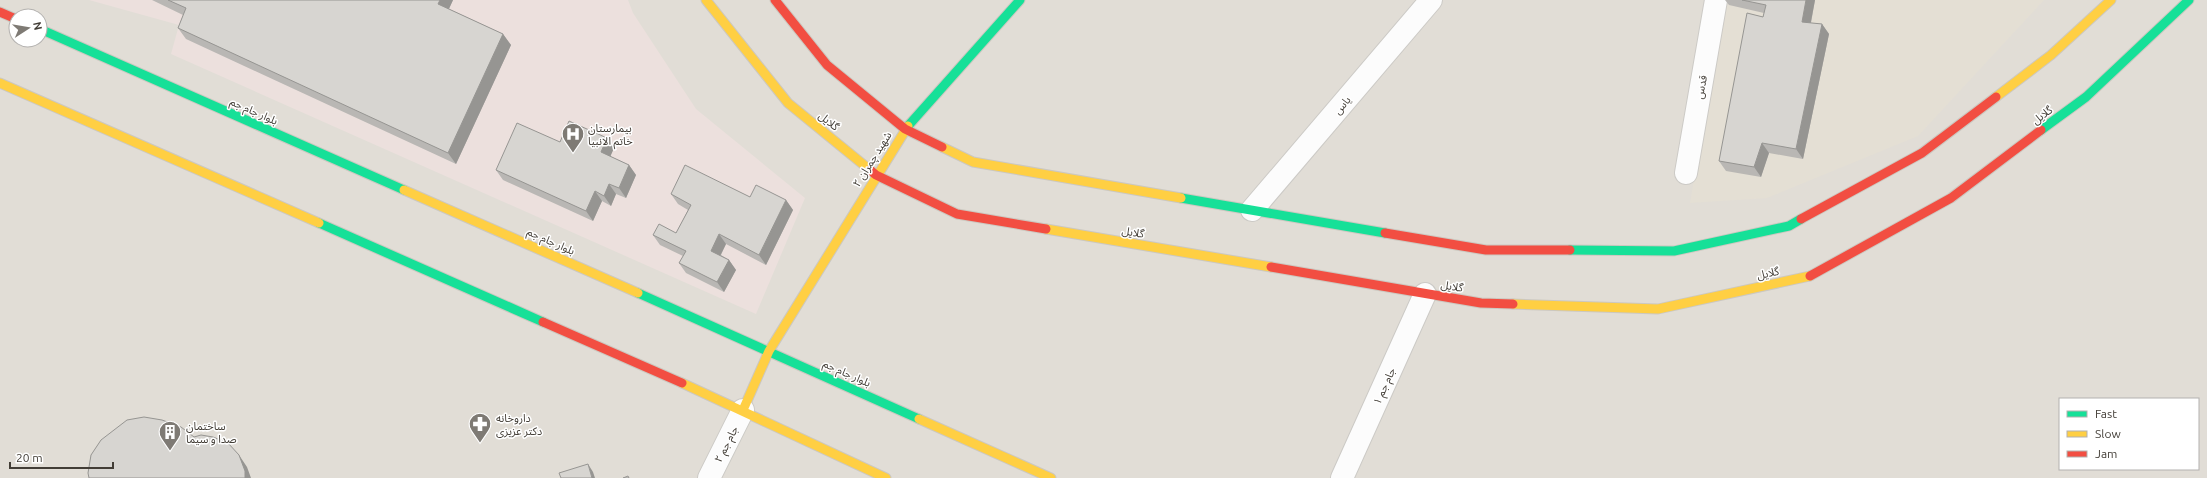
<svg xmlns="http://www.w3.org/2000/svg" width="2207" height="478" viewBox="0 0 2207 478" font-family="Ubuntu,'Noto Sans Arabic',sans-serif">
<rect width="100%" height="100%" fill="#eeece8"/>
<path fill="#e1ddd6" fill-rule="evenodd" d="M0,0H2207V478H0ZM16,16H40V40H16ZM2060,399H2198V469H2060Z"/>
<path fill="#e4dfd4" d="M1725,0H2044L1918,136L1767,198L1690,203Z"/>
<path fill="#ece0dd" d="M89,0H628L633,13L696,109L805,198L756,314L171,54L179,25Z"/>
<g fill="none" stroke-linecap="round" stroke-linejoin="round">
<g stroke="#cccac6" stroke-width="24">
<path id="street" d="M1686,173L1716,0
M1252,210L1431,0
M709,478L743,410
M1342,478L1425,294"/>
</g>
<g stroke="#ccc8c0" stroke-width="11">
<path id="fast" d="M40,29L404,190
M908,126L1020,0
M2041,130L2086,97L2189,0
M1181,198L1385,233
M319,223L543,322
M1570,250L1674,251L1789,226L1801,219
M638,293L919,419"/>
</g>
<g stroke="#ccc8c0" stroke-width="11">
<path id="slow" d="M706,0L788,103L870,170
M0,83L319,223
M1996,97L2051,55L2111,0
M942,147L973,162L1181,198
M404,190L638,293
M1046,229L1271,267
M1513,304L1658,309L1810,276
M682,383L886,478
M743,410L769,351L908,126
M919,419L1051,478"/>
</g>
<g stroke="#ccc8c0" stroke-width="11">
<path id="jam" d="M775,0L827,65L905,129L942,147
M0,12L16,19
M870,170L876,175L957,214L1046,229
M1801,219L1922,153L1996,97
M1385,233L1486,250H1570
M1271,267L1481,303L1513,304
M1810,276L1951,198L2041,130
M543,322L682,383"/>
</g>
<use href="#street" stroke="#fcfcfc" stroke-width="22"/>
<use href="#fast" stroke="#16e098" stroke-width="9"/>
<use href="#slow" stroke="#ffcf43" stroke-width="9"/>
<use href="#jam" stroke="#f24e42" stroke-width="9"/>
</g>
<path fill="#b9b7b4" d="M152,0H453L449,9L503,34L511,45L456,164L186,39L178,28L183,15Z
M1725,0H1815L1811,23L1822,24L1829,34L1803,159L1769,153L1761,177L1726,171L1719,161L1764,13L1729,5Z
M560,142L614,148L610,156L629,165L636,175L626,198L616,194L611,206L602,201L593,221L503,180L496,170Z
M671,194L750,197L786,200L793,210L766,265L726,244L721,255L729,260L736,270L724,292L686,273L679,263L683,256L660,245L653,235L676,233L688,210L678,204Z"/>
<path fill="#969592" d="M440,0H453L446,15L438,4Z
M1806,0H1815L1809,32L1802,22Z
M1822,24L1829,34L1803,159L1796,149Z
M503,34L511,45L456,164L448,153Z
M607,138L614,148L608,162L601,152Z
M1762,143L1769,153L1761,177L1754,167Z
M629,165L636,175L626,198L619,188Z
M609,184L616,194L611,206L604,196Z
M595,191L602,201L593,221L586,211Z
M786,200L793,210L766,265L759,255Z
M719,234L726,244L718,260L711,251Z
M729,260L736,270L724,292L717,282Z
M239,455L247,467L251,478H245Z
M588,464L593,472L595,478H592Z"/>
<path fill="#d7d5d1" stroke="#969592" d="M168,0H440L438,4L503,34L448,153L178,28L186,8Z
M1742,0H1806L1802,22L1822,24L1796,149L1762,143L1754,167L1719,161L1747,13L1763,17L1766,5Z
M569,121L607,138L601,152L629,165L619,188L609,184L604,196L595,191L586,211L496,170L517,123L560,142Z
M685,165L750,197L756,185L786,200L759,255L719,234L711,251L729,260L717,282L679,263L686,251L653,235L659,224L676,233L691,205L671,194Z
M144,417L162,420L181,427L194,437L201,435L213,437L228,443L239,455L245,471V478H89L88,473L91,455L101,440L127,420Z
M588,464L592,478H561L559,473Z
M628,476L629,478H623Z"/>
<defs>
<g id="hospital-pin" transform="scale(1.15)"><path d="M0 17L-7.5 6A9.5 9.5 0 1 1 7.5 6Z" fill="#7e7a74" stroke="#fff"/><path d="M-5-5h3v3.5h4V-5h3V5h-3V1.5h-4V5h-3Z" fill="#fff"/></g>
<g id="pharmacy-pin" transform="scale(1.15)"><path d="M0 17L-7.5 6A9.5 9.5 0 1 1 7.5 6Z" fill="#7e7a74" stroke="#fff"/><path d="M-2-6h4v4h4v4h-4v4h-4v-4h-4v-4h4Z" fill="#fff"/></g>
<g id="building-pin" transform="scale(1.15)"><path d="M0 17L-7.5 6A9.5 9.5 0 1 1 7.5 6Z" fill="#7e7a74" stroke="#fff"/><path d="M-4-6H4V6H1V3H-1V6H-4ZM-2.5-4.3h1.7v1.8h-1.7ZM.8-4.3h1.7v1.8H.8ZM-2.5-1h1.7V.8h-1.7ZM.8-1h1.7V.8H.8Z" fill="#fff"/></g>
</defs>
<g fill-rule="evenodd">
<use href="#hospital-pin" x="573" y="134"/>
<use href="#pharmacy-pin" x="480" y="424"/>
<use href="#building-pin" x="170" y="432"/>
</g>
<g text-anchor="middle" stroke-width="3" stroke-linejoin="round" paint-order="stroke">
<g font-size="11" fill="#423d36" stroke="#fff">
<text transform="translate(1701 87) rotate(-80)" y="4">قدس</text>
<text transform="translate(1342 105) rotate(-50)" y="4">یاس</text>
<text transform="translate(254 111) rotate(24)" y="4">بلوار جام جم</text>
<text transform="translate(2042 115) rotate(-37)" y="4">گلایل</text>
<text transform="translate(829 121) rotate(39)" y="4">گلایل</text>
<text transform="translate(872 159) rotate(-58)" y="4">شهید چمران ۲</text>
<text transform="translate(1133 232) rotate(10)" y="4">گلایل</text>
<text transform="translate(551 241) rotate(24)" y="4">بلوار جام جم</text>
<text transform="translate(1768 273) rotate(-12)" y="4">گلایل</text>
<text transform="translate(1452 286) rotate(10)" y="4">گلایل</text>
<text transform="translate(847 373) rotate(24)" y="4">بلوار جام جم</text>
<text transform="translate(1384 386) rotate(-66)" y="4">جام جم ۱</text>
<text transform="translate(726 444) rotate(-63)" y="4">جام جم ۲</text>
</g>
<g font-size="11" fill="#423d36" stroke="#fff" text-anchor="start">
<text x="588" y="132">بیمارستان<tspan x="588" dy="13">خاتم الانبیا</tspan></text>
<text x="496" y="422">داروخانه<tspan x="496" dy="13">دکتر عزیزی</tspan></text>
<text x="186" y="430">ساختمان<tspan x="186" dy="13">صدا و سیما</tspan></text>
</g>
</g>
<rect x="2059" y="398" width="140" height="72" fill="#ffffff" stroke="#b3b1af"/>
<rect x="2067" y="411" width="20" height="6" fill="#16e098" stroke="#b3b1af"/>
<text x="2095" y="418" font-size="12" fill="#423d36">Fast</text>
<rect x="2067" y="431" width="20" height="6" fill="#ffcf43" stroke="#b3b1af"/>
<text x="2095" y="438" font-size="12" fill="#423d36">Slow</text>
<rect x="2067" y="451" width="20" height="6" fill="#f24e42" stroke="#b3b1af"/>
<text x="2095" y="458" font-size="12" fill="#423d36">Jam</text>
<g transform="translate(28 28) rotate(78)"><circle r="19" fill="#ffffff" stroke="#b3b1af"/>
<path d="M0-3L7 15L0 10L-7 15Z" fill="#7e7a74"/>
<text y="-6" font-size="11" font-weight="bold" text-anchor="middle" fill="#423d36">N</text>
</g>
<path d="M10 462v6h103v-6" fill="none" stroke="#423d36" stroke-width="2"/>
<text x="16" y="462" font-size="12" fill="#423d36" stroke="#ffffff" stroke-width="3" paint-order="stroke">20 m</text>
</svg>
